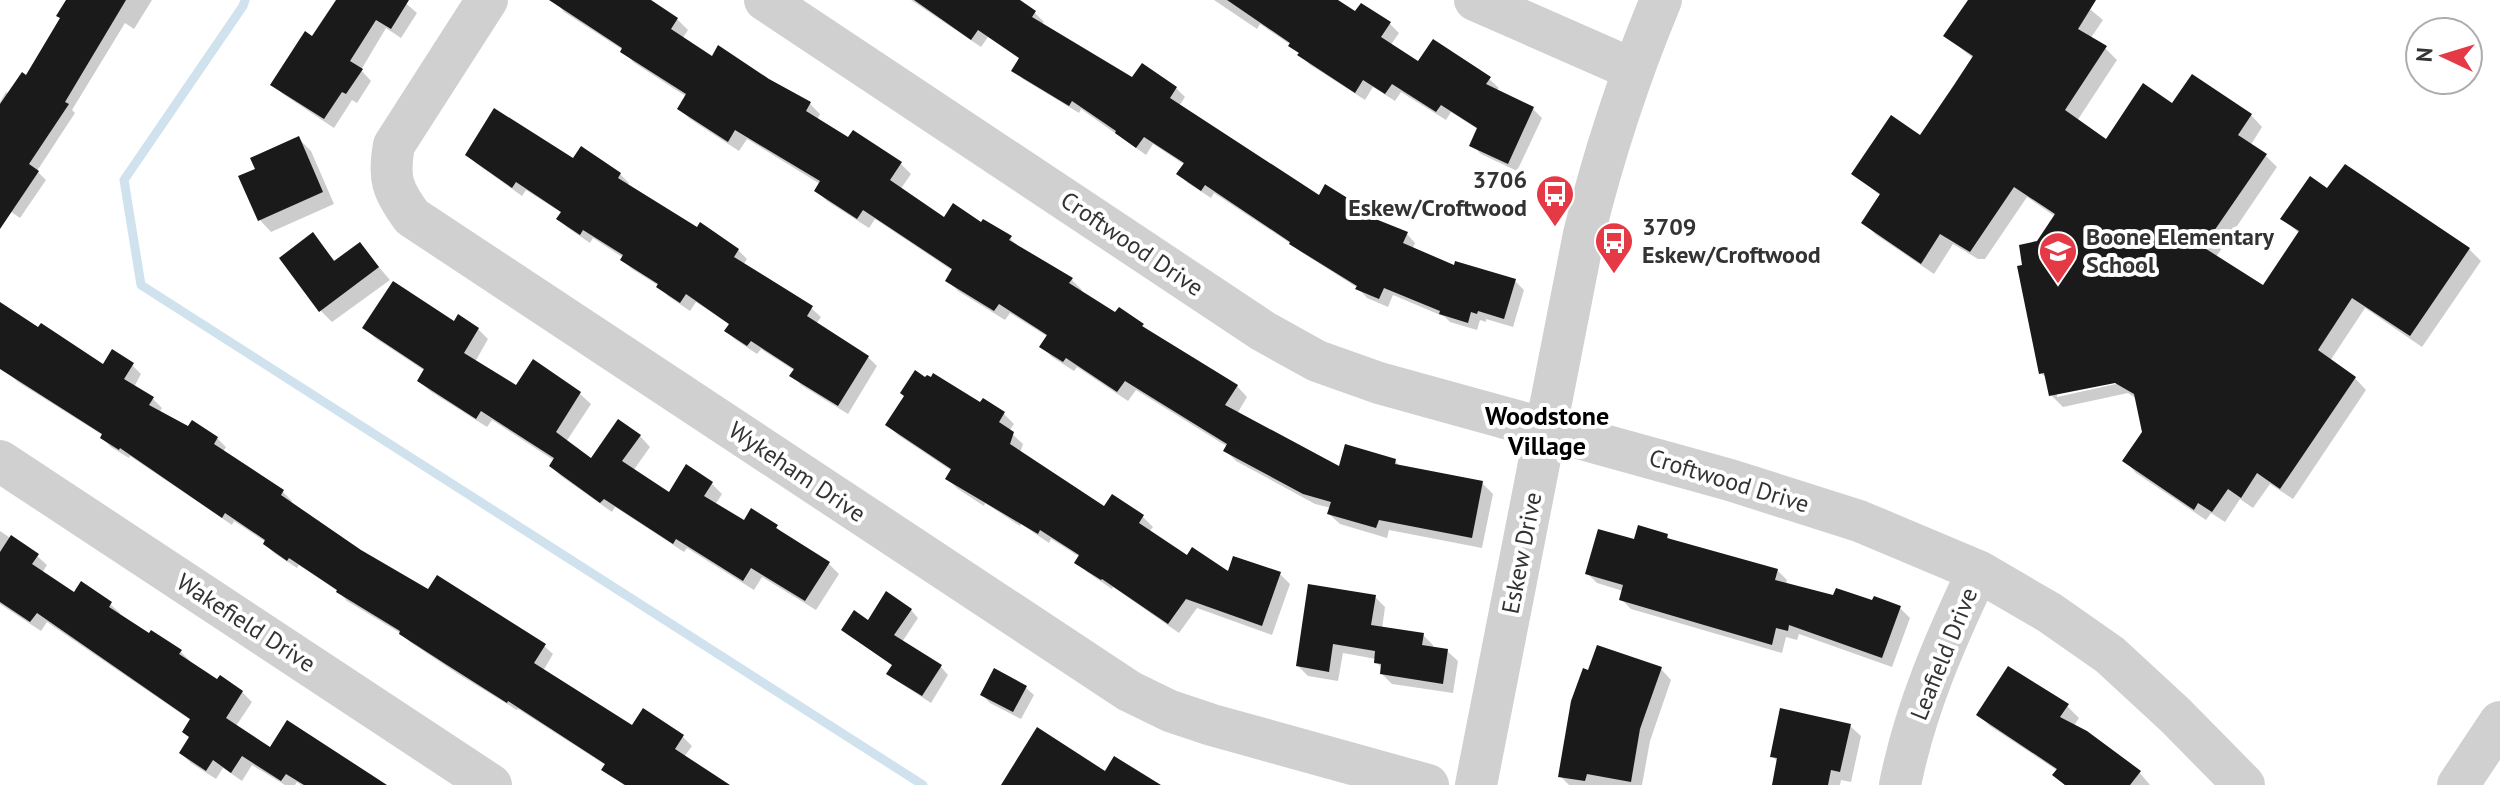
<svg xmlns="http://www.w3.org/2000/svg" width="2500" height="785" viewBox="0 0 2500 785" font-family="'PT Sans',sans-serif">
<rect width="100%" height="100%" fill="#fff"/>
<path fill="#0003" fill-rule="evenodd" d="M68,0H152L134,29L125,23L72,110L75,113L37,171L46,180L20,218L0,204V102L6,92L9,94L26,78L62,19Z
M338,0H402L417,13L401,38L386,28L361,70L371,81L357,103L352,100L334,128L283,94L273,84L313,39Z
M555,0H648L677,19L688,30L682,39L712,58L768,80L810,104L820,114L817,120L849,140L900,163L911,174L900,190L945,220L982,225L1010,238L1020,249L1072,280L1082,290L1080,293L1116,315L1142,325L1152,335L1237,386L1247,397L1237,414L1340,469L1395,461L1401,467L1482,483L1493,494L1482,548L1389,530L1387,538L1340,524L1329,514L1331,508L1315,504L1236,461L1226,451L1228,447L1136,390L1128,401L1077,367L1074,371L1052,357L1042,347L1048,337L1010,313L1005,320L958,291L947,280L953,271L875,219L869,228L827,201L816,190L820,184L747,139L739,151L690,119L679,109L687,97L633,62L623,50L564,12Z
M911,0H1016L1035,13L1044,22L1041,25L1133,80L1142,66L1176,88L1185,97L1179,106L1320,198L1369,213L1378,222L1407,234L1415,243L1412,250L1455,267L1515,281L1524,290L1513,327L1486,319V322L1480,320L1477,330L1450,322L1445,317L1393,295L1388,307L1367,298L1358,288L1301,252L1293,245L1214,193L1211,198L1188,183L1179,174L1185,165L1153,144L1146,155L1081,109L1079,113L1023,79L1014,70L1020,59L988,37L981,47Z
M1214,0H1334L1356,14L1390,24L1399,33L1390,46L1419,64L1489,79L1499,88L1496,91L1533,109L1542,118L1517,171L1481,154L1472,145L1479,130L1451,112L1446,120L1401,92L1395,101L1373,87L1365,100L1309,64L1291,45L1260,24L1257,29Z
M1970,0H2079L2103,20L2090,39L2105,48L2117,60L2077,121L2107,141L2173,106L2251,115L2262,127L2250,146L2266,156L2277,167L2216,257L2264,288L2300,234L2283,219L2328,191L2469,249L2481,261L2422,347L2365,308L2330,361L2355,378L2366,390L2293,499L2270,484L2253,508L2240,499L2225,522L2211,513L2206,520L2136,473L2125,461L2144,433L2137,399L2128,393L2063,407L2051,395L2048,379L2041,373L2025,266L2056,217L2027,197L1985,259H1978L1953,244L1934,274L1875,234L1864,222L1881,196L1854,174L1921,138L1974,59L1946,36ZM2124,379L2125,382L2057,397V392Z
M299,139L311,151L334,204L271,232L260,220L257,170Z
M467,154L574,160L620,174L629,183L627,186L697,229L738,250L747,259L743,265L811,308L821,317L816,324L868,357L877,366L848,414L801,385L792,375L795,371L761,349L757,354L736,340L726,331L730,325L696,302L690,311L668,296L659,286L632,269L622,260L624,258L593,238L590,243L568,228L558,219L562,213L526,190L522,196L477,164Z
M313,235L336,262L360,245L390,280L332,322L320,310Z
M0,304L39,330L103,367L132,365L141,374L134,387L153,399L162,408L159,413L189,428L217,438L226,447L223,452L283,492L292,501L290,504L360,552L429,592L544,646L553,654L543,671L632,728L683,737L692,746L684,757L727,785H624L604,770L607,766L518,709L517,710L458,674L410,642L402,634L347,601L339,592L299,565L297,568L274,553L265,544L266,542L234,521L232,525L130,456L129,458L111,447L102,438L104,436L18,382L9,374L0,361Z
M455,324L478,329L488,339L475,362L516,388L534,362L580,394L591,404L566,442L592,461L640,436L650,447L633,471L669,495L687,467L712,484L722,494L715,505L744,523L776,527L788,538L829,564L839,574L816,610L762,577L754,590L687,548L684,552L615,507L612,512L561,476L551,466L555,461L492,420L487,427L430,391L419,381L425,371L375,338L365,328Z
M980,405L1004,414L1014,424L1009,431L1023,444L1020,453L1104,509L1143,517L1153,527L1149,532L1187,558L1229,574H1280L1290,584L1272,635L1197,608L1179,633L1113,587L1112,589L1087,572L1077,562L1080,557L1051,539L1049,543L1021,524L1020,526L985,503L984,506L958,489L947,479L952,471L898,435L888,425Z
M0,531L37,556L47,565L42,573L74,595L110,604L120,613L119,616L181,652L190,661L189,663L218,682L242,692L252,702L236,726L271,749L384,785H301L297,782L295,785H285L252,765L242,781L223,768L216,779L191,763L181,753L191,739L192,721L47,622L41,631L0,604Z
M1667,536L1672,542L1777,570L1787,580L1786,585L1835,597L1900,608L1910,618L1892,667L1799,634L1797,640L1786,637L1782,653L1631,609L1621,599L1623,591L1597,583L1587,573L1635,542Z
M1375,597L1385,607L1382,629L1423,635L1433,645V649L1447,651L1458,661L1453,693L1392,684L1382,674L1383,669L1376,662V659L1343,653L1338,681L1308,676L1298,666Z
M911,610L918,618L902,642L941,667L948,675L931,703L897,681L889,673L894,666L843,630Z
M1661,669L1671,680L1650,741L1642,785H1569L1560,776Z
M1026,688L1034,695L1021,719L990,703L982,695Z
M2067,706L2079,718L2073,727L2139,772L2150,785H2065L2055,775L2058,771L1990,726L1978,715Z
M1850,726L1861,736L1851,782L1841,780L1840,785H1774L1778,762L1772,756Z"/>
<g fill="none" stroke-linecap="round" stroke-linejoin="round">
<path stroke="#cfe2ee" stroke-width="9" d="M245,0L243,6L124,180L141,285L923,785"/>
</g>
<path fill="#1a1a1a" d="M66,0H126L65,102L69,104L29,164L39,171L0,229V104L22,72L26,75L60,18L56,16Z
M336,0H409L391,29L376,20L350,61L363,69L346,94L342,92L324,119L270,85L305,31L312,36Z
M549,0H651L678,18L671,29L712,56L718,45L769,79L811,102L806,111L848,137L853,130L902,162L890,180L944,217L953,203L981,222L983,219L1012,236L1009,240L1073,278L1069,283L1115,312L1119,307L1144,324L1142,326L1238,385L1225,405L1339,466L1345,444L1396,459L1395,464L1483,481L1472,538L1379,520L1376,528L1327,514L1331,502L1303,494L1223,451L1227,444L1125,381L1117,392L1066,358L1063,362L1039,347L1047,335L999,304L994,311L945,281L952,269L863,210L857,219L814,191L820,181L735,130L728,142L677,109L686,94L620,52L622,48Z
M914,0H1020L1036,11L1032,17L1132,77L1142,63L1177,87L1170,98L1319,195L1325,184L1370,212L1368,216L1408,232L1403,243L1454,265L1455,261L1516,279L1504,319L1478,311L1477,314L1471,312L1468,323L1439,314L1440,311L1384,288L1379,299L1355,289L1357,286L1289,244L1290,242L1205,185L1201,191L1176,174L1184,163L1144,137L1136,148L1115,133L1116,131L1072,101L1069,106L1011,71L1019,58L978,30L971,40Z
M1227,0H1338L1355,11L1361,3L1391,22L1381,37L1418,61L1433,39L1491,77L1486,84L1534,107L1508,164L1469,146L1477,128L1441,105L1436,112L1392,84L1385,94L1363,80L1355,93L1297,55L1299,53L1288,46L1290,43Z
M1968,0H2096L2078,29L2107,46L2065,110L2106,139L2143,83L2172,103L2192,74L2252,114L2238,135L2267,154L2203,247L2263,285L2299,231L2280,219L2310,176L2327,188L2345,164L2470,248L2410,336L2352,298L2318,350L2356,377L2280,489L2257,473L2241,498L2228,489L2212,512L2198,503L2194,510L2122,461L2142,432L2134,394L2115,383L2049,396L2044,373L2039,374L2017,266L2022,265L2019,245L2037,241L2055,214L2014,187L1970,252L1940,234L1921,264L1861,223L1880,194L1851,174L1891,115L1920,135L1954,85L1973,56L1943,36Z
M494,108L573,158L581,146L621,173L618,178L697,227L700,222L739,249L734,257L813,306L807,316L869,356L838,406L789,376L794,369L751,341L747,346L724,331L729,324L686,294L680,303L656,287L658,284L620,260L623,255L583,230L580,235L556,219L561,212L516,182L512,188L465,155Z
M299,136L323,192L258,221L238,176L255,169L250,158Z
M313,232L334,261L360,242L379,267L319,312L279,258Z
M393,281L454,321L458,314L479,328L464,353L516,385L533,359L581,392L556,432L591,458L618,419L641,435L622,461L669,492L686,464L713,482L704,496L744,520L751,508L778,525L776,528L830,562L805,601L751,568L743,581L676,539L673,544L604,499L600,503L549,466L554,458L481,411L476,419L417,381L424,369L362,328Z
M0,302L38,327L41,323L103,364L112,349L134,363L124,379L154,397L149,405L188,426L192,420L218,437L214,444L284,490L281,495L361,550L428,589L437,575L546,644L534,663L632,725L643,708L684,735L675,749L730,785H625L601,770L605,764L508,701L507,703L447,665L399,634L400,631L336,592L337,590L289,558L287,561L263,544L265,540L225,513L222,518L120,448L119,450L100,438L102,434L0,369Z
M915,370L925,377L927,375L931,377L933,373L980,402L983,398L1005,412L999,422L1014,432L1010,444L1104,506L1112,494L1144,515L1139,523L1187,555L1192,547L1228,571L1233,556L1281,572L1262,626L1186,599L1168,624L1102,579L1101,580L1074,563L1079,555L1040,530L1038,534L945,479L951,469L885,425L904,396L900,393Z
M1638,525L1668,534L1667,538L1778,569L1775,580L1833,595L1836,588L1872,600L1874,596L1901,606L1882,658L1789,625L1788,631L1776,628L1772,645L1619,600L1623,585L1585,574L1598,529L1634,539Z
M11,535L39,554L32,564L74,592L81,581L112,602L109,607L149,633L151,630L182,650L179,654L217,679L220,675L243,691L226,718L270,747L287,720L387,785H304L286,774L281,781L242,756L231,773L213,760L206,771L179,753L189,737L182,732L190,719L37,613L30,622L0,602V552Z
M1308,584L1376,595L1371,625L1424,633L1422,645L1448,649L1443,684L1380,674L1381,664L1374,663L1375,651L1333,644L1329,672L1296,666Z
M886,591L912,609L894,635L942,665L922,696L886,674L892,665L841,630L854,610L868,620Z
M1597,645L1662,667L1640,729L1631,782L1587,774L1585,781L1558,777L1571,701L1583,668L1588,670Z
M2008,666L2069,704L2060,717L2087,731L2141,771L2130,785H2065L2052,775L2057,769L1976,715Z
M994,668L1027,686L1013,712L980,695Z
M1780,708L1851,724L1840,772L1831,770L1828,785H1772L1777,758L1770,757Z
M1037,727L1105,771L1114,756L1161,785H1001Z"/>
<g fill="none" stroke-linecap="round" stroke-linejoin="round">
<path stroke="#d0d0d0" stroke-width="42" d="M487,0L394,145C388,178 392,190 412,217L1129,691L1170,711L1212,725L1428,785
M765,0L1263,331L1317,361L1379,383L1730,480L1859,521L1978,571L2050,613L2110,655L2175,715L2244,785
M1475,0L1632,69
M0,461L491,785
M1476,785L1584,234C1604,153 1629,77 1661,0
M1900,785C1915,709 1945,641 1978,571
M2458,785L2500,722"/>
</g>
<defs>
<g id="bus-pin" transform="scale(2)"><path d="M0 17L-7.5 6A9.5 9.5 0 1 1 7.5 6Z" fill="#e63946" stroke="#fff"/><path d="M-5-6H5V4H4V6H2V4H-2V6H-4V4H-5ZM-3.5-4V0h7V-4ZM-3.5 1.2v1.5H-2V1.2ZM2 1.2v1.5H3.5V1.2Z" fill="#fff"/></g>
<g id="school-pin" transform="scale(2)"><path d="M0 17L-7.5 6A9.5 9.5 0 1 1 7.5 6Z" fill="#e63946" stroke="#fff"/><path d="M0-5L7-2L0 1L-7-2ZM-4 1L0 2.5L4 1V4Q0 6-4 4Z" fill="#fff"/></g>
</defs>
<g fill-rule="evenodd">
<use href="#bus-pin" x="1555" y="194"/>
<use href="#bus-pin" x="1614" y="241"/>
<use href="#school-pin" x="2058" y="251"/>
</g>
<g text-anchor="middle" stroke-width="8" stroke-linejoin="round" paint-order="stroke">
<g font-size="24" font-weight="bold" fill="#333" stroke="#fff" text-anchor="start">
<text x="1527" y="188" text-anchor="end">3706<tspan x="1527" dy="28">Eskew/Croftwood</tspan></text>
<text x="1642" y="235">3709<tspan x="1642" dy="28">Eskew/Croftwood</tspan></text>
<text x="2086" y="245">Boone Elementary<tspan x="2086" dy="28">School</tspan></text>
</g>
<g font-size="24" fill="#333" stroke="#fff">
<text transform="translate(1132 244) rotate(34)" y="8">Croftwood Drive</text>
<text transform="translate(797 472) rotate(34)" y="8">Wykeham Drive</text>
<text transform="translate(1729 481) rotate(17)" y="8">Croftwood Drive</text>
<text transform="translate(1522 553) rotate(-79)" y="8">Eskew Drive</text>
<text transform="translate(246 623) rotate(33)" y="8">Wakefield Drive</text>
<text transform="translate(1944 654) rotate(-68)" y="8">Leafield Drive</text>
</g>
<g font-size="26" font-weight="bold" fill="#000" stroke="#fff">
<text x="1547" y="425">Woodstone<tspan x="1547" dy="30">Village</tspan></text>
</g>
</g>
<g transform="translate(2444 56) rotate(274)"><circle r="38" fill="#ffffff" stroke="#adadad" stroke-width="2"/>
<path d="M0-6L14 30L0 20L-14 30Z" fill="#e63946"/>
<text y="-12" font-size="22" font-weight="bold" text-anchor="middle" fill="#333333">N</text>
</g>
</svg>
